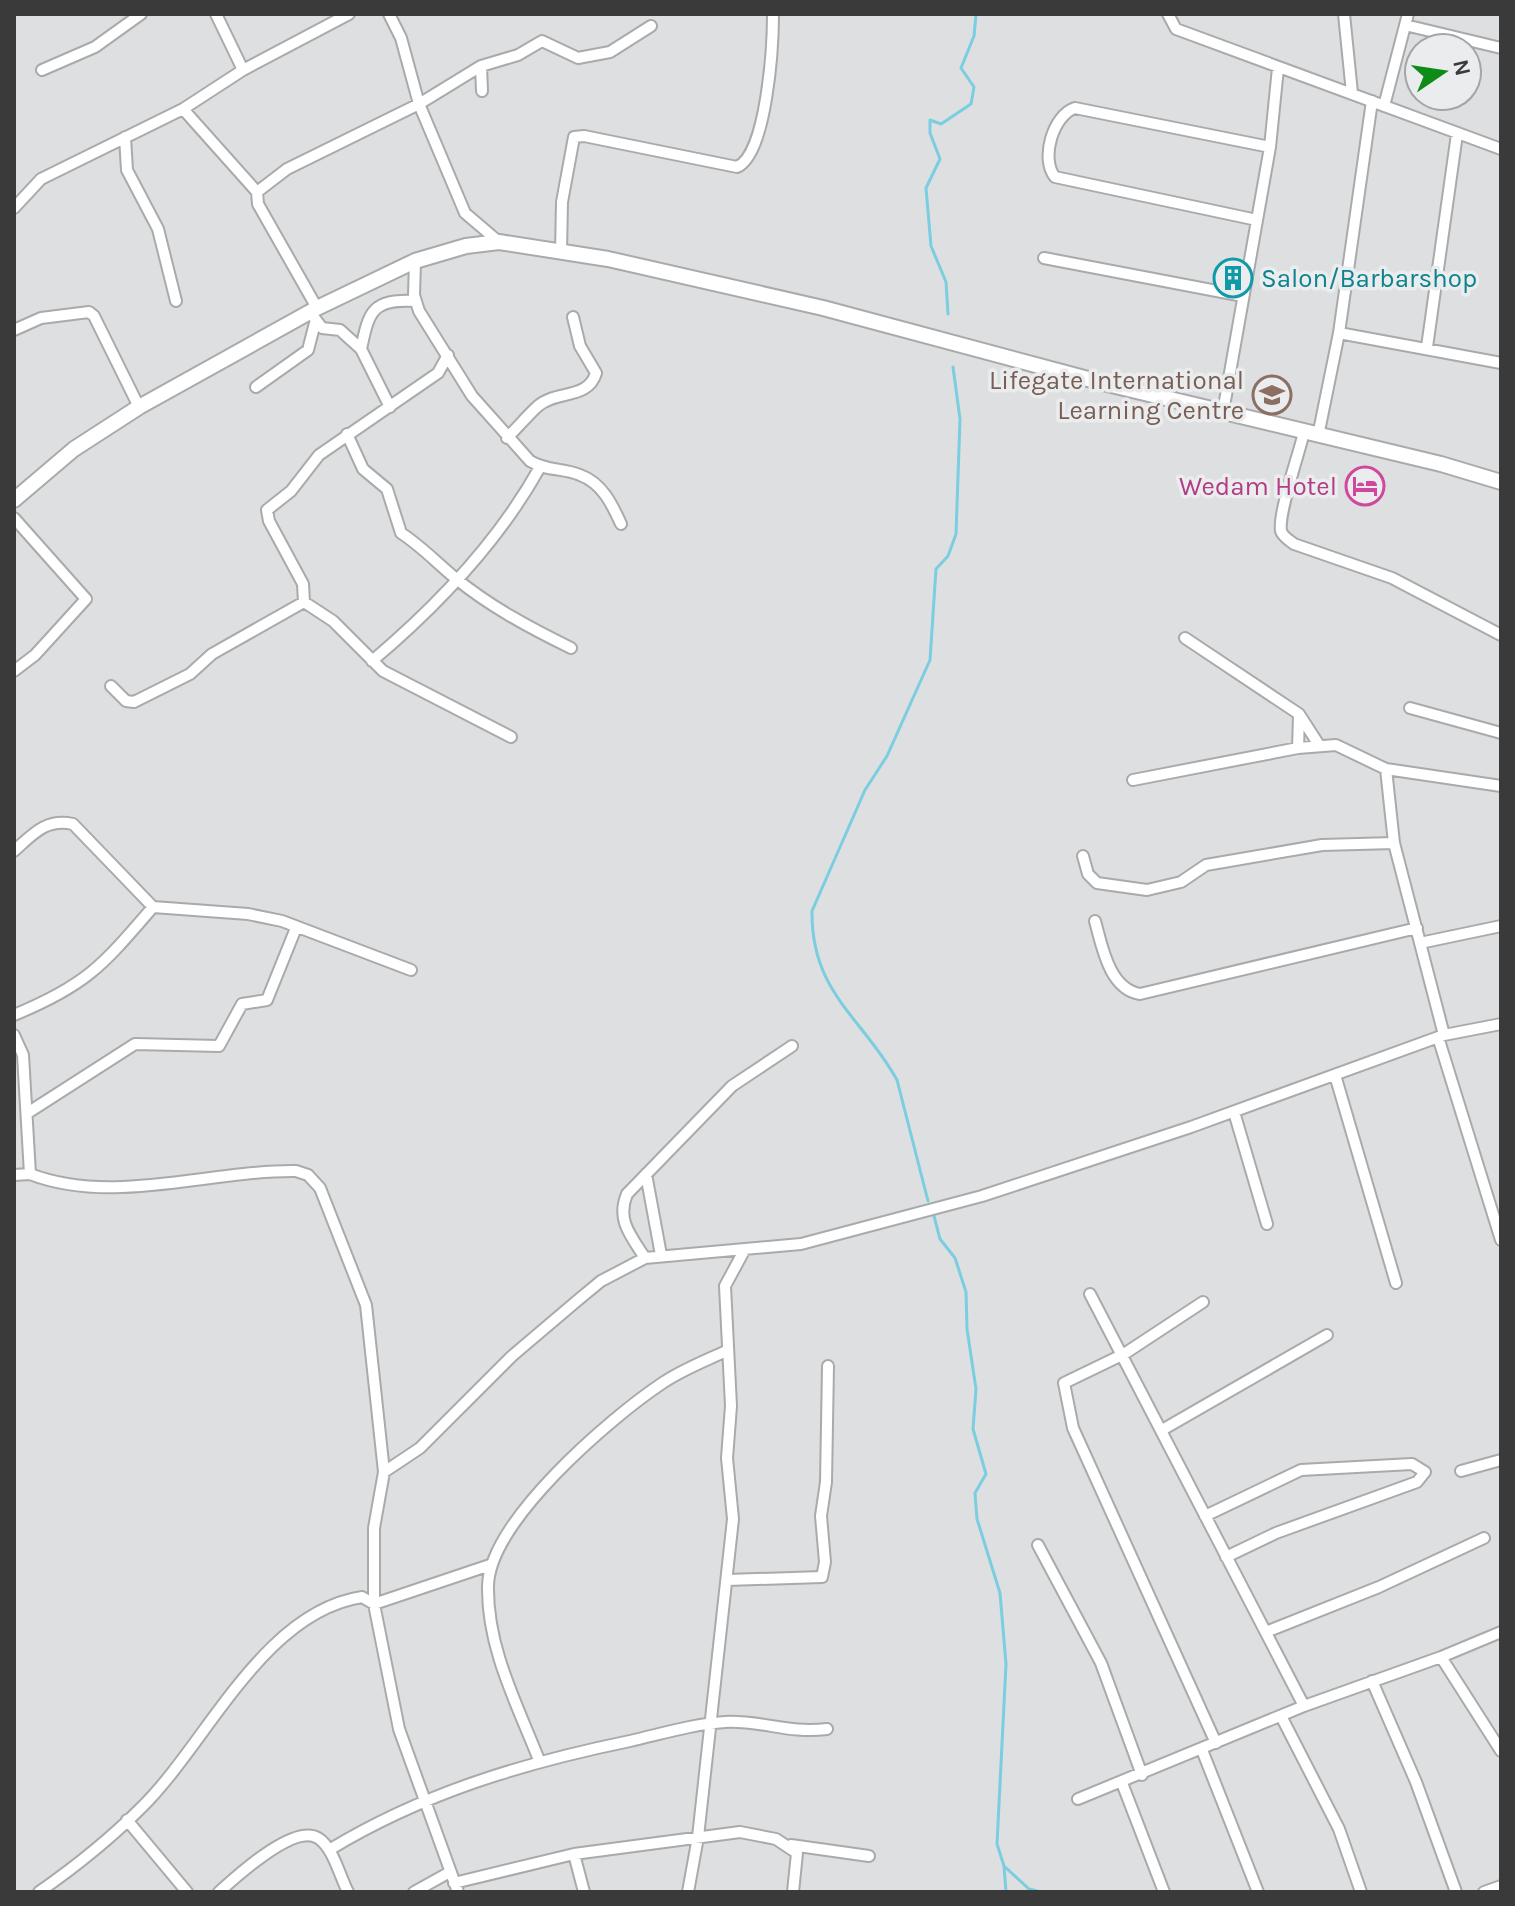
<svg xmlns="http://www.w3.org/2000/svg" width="1515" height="1906" viewBox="0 0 1515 1906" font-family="Karla,sans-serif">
<rect width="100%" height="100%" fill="#dedfe0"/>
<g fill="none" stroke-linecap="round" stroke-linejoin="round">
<path stroke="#7bcde0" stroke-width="3" d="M948,314L946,282L931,246L926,188L940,159L930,133V120L941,124L971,104L974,87L961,68L974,36L976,14
M928,1201L897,1080C863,1018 811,993 812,911L865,790L887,756L930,660L936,569L948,556L956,534L960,419L953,367
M934,1216L940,1239L955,1258L966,1292L967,1329L976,1389L973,1429L986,1474L975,1493L977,1519L1000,1593L1006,1664L997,1844L1004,1866L1006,1892
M1004,1866L1029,1889L1041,1892"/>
<g stroke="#a9aaab" stroke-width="14">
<path id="street" d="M216,14L243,70
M389,14L401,38L419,104L465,213L499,242
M1168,14L1176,29L1501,149
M1344,14L1352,93
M1405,25L1501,48
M481,66L482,91
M42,70L95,47L141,14
M1384,106L1408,14
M183,109L257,192L258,204L317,308
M125,137L127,170L158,229L176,301
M257,192L287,169L419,104L481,66L518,55L542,41L578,58L610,52L651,26
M14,208L41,179L183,109L243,70L349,14
M1257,220L1055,177C1040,159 1053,115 1075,108L1270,147
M561,252L562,202L574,137L584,136L737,167C767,154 773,45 773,14
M1044,258L1243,296
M415,261L414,295L419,311L472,396L530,461C546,471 563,468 580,475C602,483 612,504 621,524
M310,312L322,328L340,330L361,349L390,407
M14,330L41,318L89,312L94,316L139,407
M1339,333L1501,363
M1427,347L1457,134
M361,349C369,311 372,299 415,301
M256,387L308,350L315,323
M1223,412L1270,147L1278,68
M1304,432C1299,454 1278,513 1281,531C1283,537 1289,540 1294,544L1392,578L1501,635
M347,434L363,469L387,489L401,533C421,546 436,562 454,577C489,606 530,628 571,648
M1318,436L1339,333L1372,101
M507,438C518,427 527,416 538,406C556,390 588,400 596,373L580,346L573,317
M14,518L86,599L35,655L14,671
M304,602L303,584L269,521L267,510L291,491L319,455L438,373L448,355
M1185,638L1299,714L1319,745
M372,661C436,607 499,541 540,467
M111,686L126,701L134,702L190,674L212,654L304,602L333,621L383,671L511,737
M1410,708L1501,733
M1298,748L1299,716
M1386,769L1394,843L1444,1035
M1133,780L1298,748L1336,745L1386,769L1501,786
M14,851C33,834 46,818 73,824L153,907L248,914L282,921L411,970
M1083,856L1088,874L1097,883L1147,890L1181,882L1206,865L1322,845L1394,843
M1095,921C1102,946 1109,989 1140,994L1417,928
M1420,943L1501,926
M14,1015C87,985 103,965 153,907
M14,1035L23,1055L30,1174C113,1206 210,1170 296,1171L308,1175L320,1188L366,1305L384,1472L374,1528V1604L399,1729L458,1892
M1438,1037L1501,1240
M1335,1075L1396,1283
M29,1112L135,1044L219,1046L242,1004L267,1000L296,928
M1234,1112L1267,1224
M646,1174L661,1255
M14,1175L30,1174
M645,1258C631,1236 616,1220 627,1194L732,1086L792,1046
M1090,1294L1304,1706
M1203,1302L1124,1354L1064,1383L1073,1428L1216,1743
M1162,1430L1327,1335
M1461,1471L1501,1460
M384,1472L420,1448L512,1356L578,1300L601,1281L645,1258L801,1244L982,1196L1191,1127L1444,1035L1501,1024
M1205,1516L1301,1470L1412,1464L1425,1472L1417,1482L1276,1533L1226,1557
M1038,1545L1101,1663L1142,1775
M727,1580L822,1577L825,1562L821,1516L826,1482L828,1366
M1266,1632L1379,1587L1484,1538
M1441,1657L1501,1751
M1372,1681L1416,1782L1456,1892
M1281,1716L1339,1829L1361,1892
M1202,1750L1258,1892
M539,1760C517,1704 487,1648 488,1586C489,1522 609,1419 661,1384C681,1370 705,1361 726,1351
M1122,1783L1164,1892
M1078,1799L1304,1706L1441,1657L1501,1632
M127,1820L187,1892
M791,1845L869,1856
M329,1850C423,1793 523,1763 630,1741C661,1734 693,1724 725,1722C762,1720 788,1734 827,1729
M574,1854L584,1892
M454,1883L574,1854L740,1832L776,1839L797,1853L793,1892
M39,1892C75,1867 111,1838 142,1807C207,1743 263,1612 362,1597L374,1604L490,1565
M219,1892C237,1876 294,1823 318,1838C333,1847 340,1877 348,1892
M414,1892L450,1872
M688,1892L698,1837L733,1519L727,1458L731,1406L725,1286L745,1249
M1484,1892L1501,1886"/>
</g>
<g stroke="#a9aaab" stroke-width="18">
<path id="secondary" d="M14,500L74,449L139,407L317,308L415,261L466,246L499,242L608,259L823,308L1103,383L1441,464L1501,482"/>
</g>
<use href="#street" stroke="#fff" stroke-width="10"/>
<use href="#secondary" stroke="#fff" stroke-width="14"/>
</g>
<defs>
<g id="building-ring" transform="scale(2)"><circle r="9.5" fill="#ebeced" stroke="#0f9aa8" stroke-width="1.5"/><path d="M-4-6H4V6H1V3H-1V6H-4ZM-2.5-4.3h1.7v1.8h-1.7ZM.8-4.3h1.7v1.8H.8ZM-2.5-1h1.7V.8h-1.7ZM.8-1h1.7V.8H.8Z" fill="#0f9aa8"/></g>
<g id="school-ring" transform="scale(2)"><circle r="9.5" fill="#ebeced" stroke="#8d6e63" stroke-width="1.5"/><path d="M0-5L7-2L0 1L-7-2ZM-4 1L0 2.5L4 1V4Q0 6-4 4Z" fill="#8d6e63"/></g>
<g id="hotel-ring" transform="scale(2)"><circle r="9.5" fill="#ebeced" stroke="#d1479c" stroke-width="1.5"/><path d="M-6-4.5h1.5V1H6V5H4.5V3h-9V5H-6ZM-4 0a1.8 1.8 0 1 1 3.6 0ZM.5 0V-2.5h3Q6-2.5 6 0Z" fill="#d1479c"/></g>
</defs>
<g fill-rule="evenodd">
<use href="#building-ring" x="1233" y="278"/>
<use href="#school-ring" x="1272" y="395"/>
<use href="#hotel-ring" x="1365" y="486"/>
</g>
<g text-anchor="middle" stroke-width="7" stroke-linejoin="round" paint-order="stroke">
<g font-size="26" fill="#0d838f" stroke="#ebeced" text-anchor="start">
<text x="1261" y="287">Salon/Barbarshop</text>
</g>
<g font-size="26" fill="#785e54" stroke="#ebeced" text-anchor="end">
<text x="1244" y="389">Lifegate International<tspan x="1244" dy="30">Learning Centre</tspan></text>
</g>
<g font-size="26" fill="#b23c85" stroke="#ebeced" text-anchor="end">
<text x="1337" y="495">Wedam Hotel</text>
</g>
</g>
<rect width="1515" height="1906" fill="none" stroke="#3a3a3b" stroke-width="32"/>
<g transform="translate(1443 72) rotate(77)"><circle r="38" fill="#ebeced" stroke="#a4a5a6" stroke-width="2"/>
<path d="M0-6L14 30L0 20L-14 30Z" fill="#0e8c18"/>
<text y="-12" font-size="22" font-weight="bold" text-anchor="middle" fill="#3a3a3b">N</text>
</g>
</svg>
